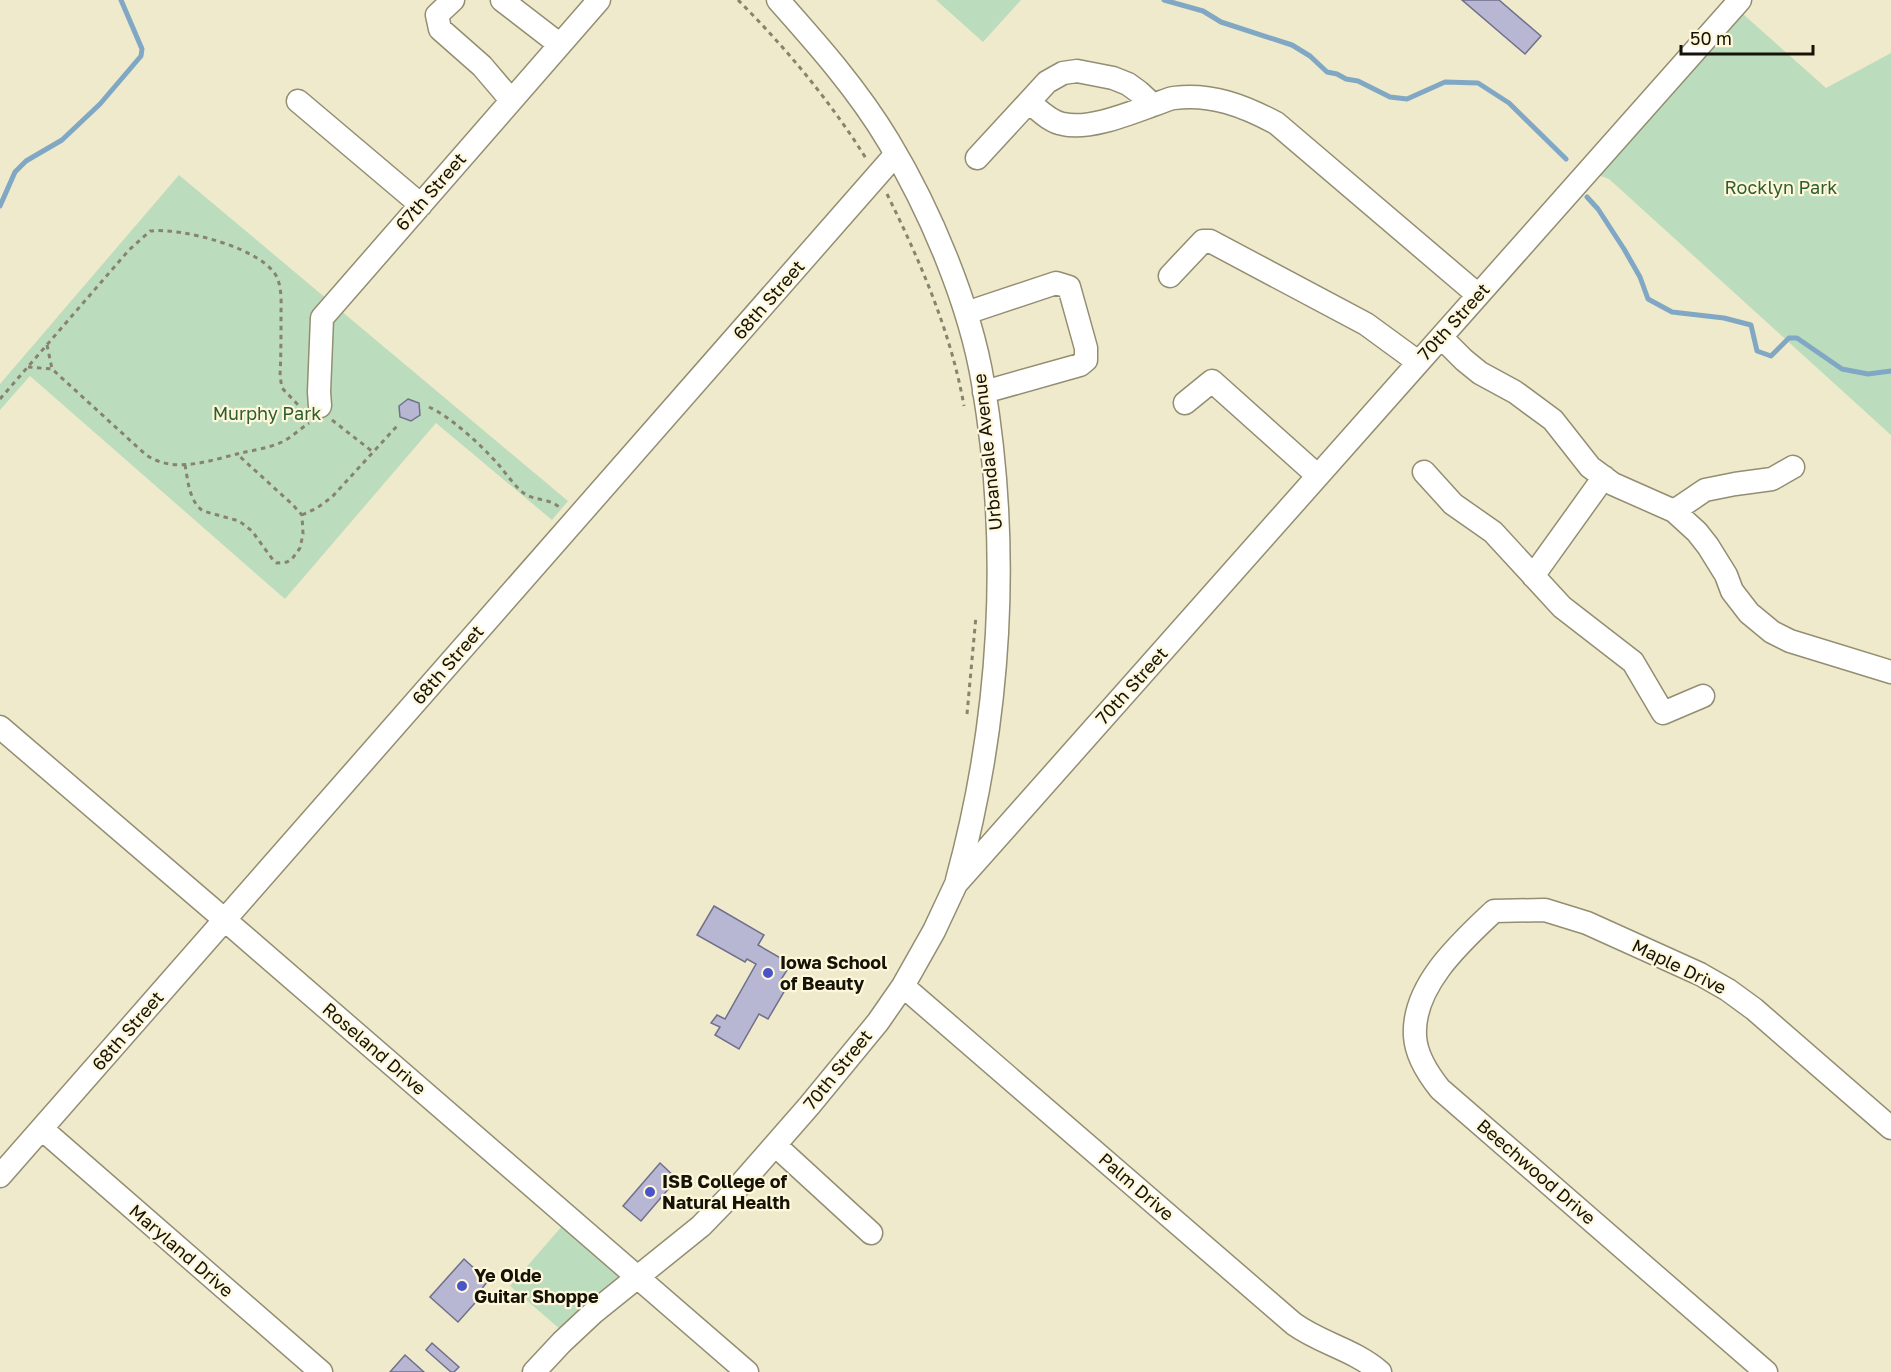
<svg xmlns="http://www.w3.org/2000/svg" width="1891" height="1372" viewBox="0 0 1891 1372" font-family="'Golos Text',sans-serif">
<rect width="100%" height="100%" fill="#f0eacc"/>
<path fill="#bcddbd" d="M936,0H1021L983,42Z
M1734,6L1826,88L1891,53V435L1609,179L1588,171Z
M179,175L568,501L552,520L436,423L285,599L30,376L0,410V384Z
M569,1218L638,1278L568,1336L510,1286Z"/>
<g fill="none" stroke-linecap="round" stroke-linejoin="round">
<path stroke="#80a8c4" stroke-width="5" d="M1164,0L1203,11L1221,22L1292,45L1310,56L1327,72L1337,74L1346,79L1358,81L1390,97L1407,99L1445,82L1478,83L1509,103L1566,159
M1587,197L1598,209L1624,249L1640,277L1648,299L1672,312L1724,318L1751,325L1757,351L1771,356L1789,338H1797L1842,369L1868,374L1891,371
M0,206L15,172L26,161L62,140L100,104L141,56L142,49L121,0"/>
</g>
<path fill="#b7b7d4" stroke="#70708a" stroke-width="1.5" d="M1462,0H1499L1541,36L1525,54Z
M408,399L419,403L420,415L411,421L400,417L399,406Z
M714,906L764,935L758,945L791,964L780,981L788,985L768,1019L759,1014L739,1049L715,1035L720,1027L711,1023L717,1015L725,1019L756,964L747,959L745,962L697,935Z
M660,1163L677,1179L641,1221L623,1206Z
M464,1259L488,1281L480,1291L483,1294L458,1322L430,1297Z
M432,1343L459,1367L454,1372H451L426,1350Z
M405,1355L424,1372H390Z"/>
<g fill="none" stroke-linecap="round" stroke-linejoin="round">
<g stroke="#938d72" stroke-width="25">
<path id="minor" d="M453,0L437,15L440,29L482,66L511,100
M502,0L559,44
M778,0C818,45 858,90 889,142C930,210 970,304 983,383C1011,548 1001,719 957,880
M298,101L421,205
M1029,102C1039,110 1050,122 1063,124C1089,130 1128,114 1153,105C1160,103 1167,99 1174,98C1211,93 1244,106 1276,123L1478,295
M977,158L1047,82L1063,73L1077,71L1113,78L1128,84L1139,92L1153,105
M1170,276L1203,241H1210L1366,324L1418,362
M966,313L1056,283L1069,287L1086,348V360L1080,365L984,392
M1441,337L1464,360L1480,373L1515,392L1553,420L1590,467L1613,484L1674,511L1697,532L1708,546L1726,575L1732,591L1749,613L1772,632L1790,641L1891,672
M1185,403L1212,381L1318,476
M320,406L319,392L322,318L599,0
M1424,472L1453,504L1493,532L1562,607L1633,662L1663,713L1703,696
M1674,511L1705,490L1735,484L1772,479L1793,467
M1533,576L1604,477
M0,727L225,920L747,1372
M903,986L1294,1324C1322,1344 1353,1349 1380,1372
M42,1129L321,1372
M775,1145L871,1233
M0,1176L896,154
M534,1372L562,1342L593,1313L701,1226L732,1194L809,1106L878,1022L903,986L934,931L956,884L1740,0
M1766,1372L1440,1089C1428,1074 1416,1056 1415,1036C1412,986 1461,942 1494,911L1545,910L1587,923L1700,974L1728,990L1754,1009L1891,1128"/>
</g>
<path stroke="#87836e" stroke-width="3" stroke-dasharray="4.5 4.5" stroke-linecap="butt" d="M738,0C786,48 831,102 867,160
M887,194C920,261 951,332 964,406
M47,345L52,369
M28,367L52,369L145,454C173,475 211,460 241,453C254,450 269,448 282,442C292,437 300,429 309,423
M0,399L129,250L150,231C180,227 268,249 278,280C282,291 281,304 281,316C281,336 281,356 280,376L282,388L301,408
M429,407C451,417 481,445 497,463C506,473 514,486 525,494C536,501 549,498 559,507
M332,420L373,452
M185,465C188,481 189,501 203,511L239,521L252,531L273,560L277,563L287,562L292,559L300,548L303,534L302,515L293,505L237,454
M302,515L317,508L332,497L397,426
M967,714L976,616"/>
<use href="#minor" stroke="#fff" stroke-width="22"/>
</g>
<g fill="#4a54c9" stroke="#fef7d9" stroke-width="2">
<circle cx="768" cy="973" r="6"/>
<circle cx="650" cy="1192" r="6"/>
<circle cx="462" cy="1286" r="6"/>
</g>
<g text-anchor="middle" stroke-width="4.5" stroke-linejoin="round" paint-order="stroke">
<g font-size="18" fill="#2c5e31" stroke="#fef7d9">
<text x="1781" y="194">Rocklyn Park</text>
<text x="267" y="420">Murphy Park</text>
</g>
<g font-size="18" fill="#151308" stroke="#fef7d9">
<text transform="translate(431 192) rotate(-49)" y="6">67th Street</text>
<text transform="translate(769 300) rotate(-49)" y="6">68th Street</text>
<text transform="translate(1454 322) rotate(-48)" y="6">70th Street</text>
<text transform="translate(988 452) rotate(-96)" y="6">Urbandale Avenue</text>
<text transform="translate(448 665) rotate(-49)" y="6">68th Street</text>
<text transform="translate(1132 686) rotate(-48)" y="6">70th Street</text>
<text transform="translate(1679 967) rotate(26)" y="6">Maple Drive</text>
<text transform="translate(128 1031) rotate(-49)" y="6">68th Street</text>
<text transform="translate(374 1049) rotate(41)" y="6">Roseland Drive</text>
<text transform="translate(838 1070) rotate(-51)" y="6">70th Street</text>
<text transform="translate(1536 1172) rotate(41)" y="6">Beechwood Drive</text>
<text transform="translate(1136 1187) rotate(41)" y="6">Palm Drive</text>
<text transform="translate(181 1251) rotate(41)" y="6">Maryland Drive</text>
</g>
<g font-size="18" font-weight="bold" fill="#151308" stroke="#fef7d9" text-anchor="start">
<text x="780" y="969">Iowa School<tspan x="780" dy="21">of Beauty</tspan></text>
<text x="662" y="1188">ISB College of<tspan x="662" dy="21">Natural Health</tspan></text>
<text x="474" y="1282">Ye Olde<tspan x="474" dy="21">Guitar Shoppe</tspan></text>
</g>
</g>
<path d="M1681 45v9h132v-9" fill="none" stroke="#151308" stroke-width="3"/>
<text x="1690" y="45" font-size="18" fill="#151308" stroke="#fef7d9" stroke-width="4.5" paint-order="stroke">50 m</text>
</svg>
